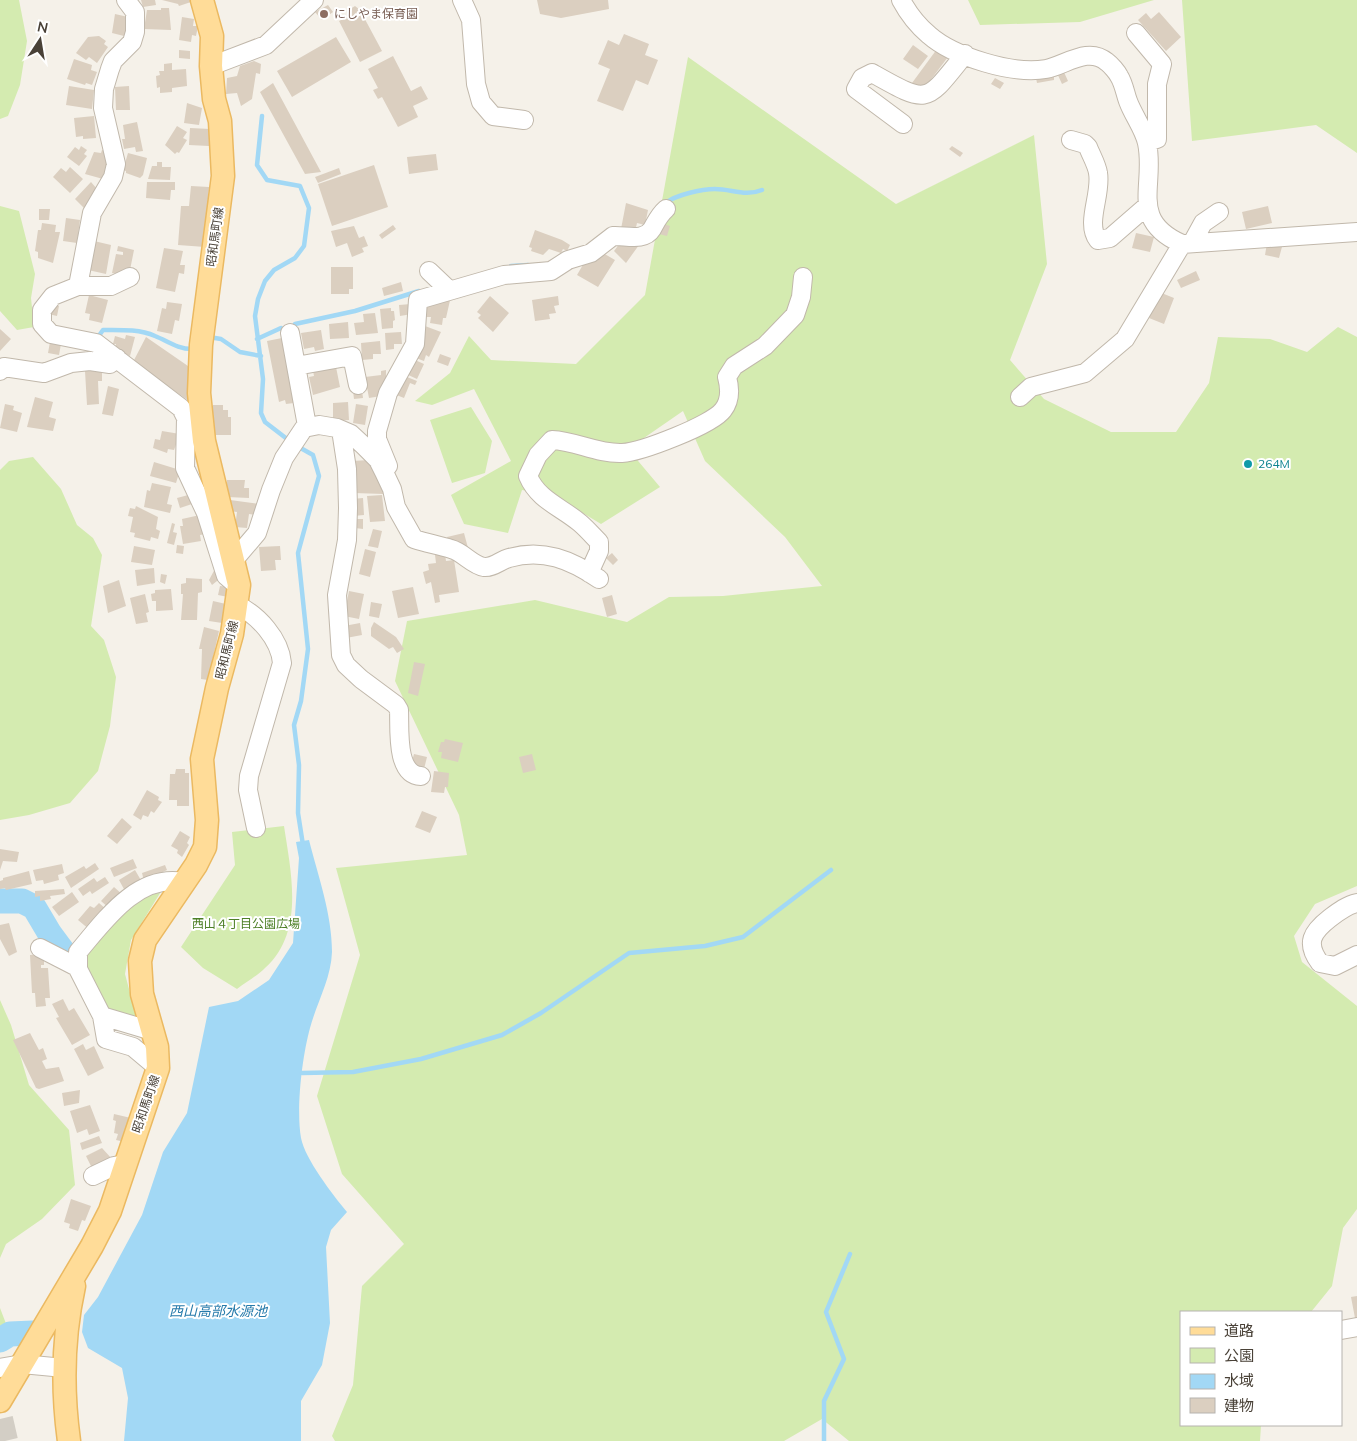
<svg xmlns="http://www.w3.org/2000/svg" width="1357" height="1441" viewBox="0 0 1357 1441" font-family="Mulish,'Noto Sans JP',sans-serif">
<rect width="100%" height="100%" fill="#f5f1e9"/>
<path fill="#d4ebb0" d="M0,0H19L27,41L20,85L8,116L0,119Z
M968,0H1154L1080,22L980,25Z
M1182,0H1357V153L1316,125L1192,141Z
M688,57L896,204L1034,135L1047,264L1010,360L1044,399L1111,432H1176L1209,383L1218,337L1270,339L1307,352L1338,327L1357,337V886L1315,904L1294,936L1302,962L1357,1006V1209L1343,1228L1332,1286L1311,1312H1181V1425H1261L1260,1441H849L822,1419L784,1441H335L332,1436L353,1385L362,1286L404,1244L342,1174L317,1096L360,955L336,868L467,855L459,815L395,681L407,621L535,600L627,622L669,597L723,596L822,586L785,537L705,461L683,411L628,449L660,487L601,524L553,495L522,490L508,533L464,524L451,495L511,461L474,389L432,405L415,401L450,373L469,336L491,360L576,364L645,295Z
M0,206L19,211L35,274L31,298L34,327L17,330L0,311Z
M471,407L492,441L485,473L452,483L430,420Z
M33,457L61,489L77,525L93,538L102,555L91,626L104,640L116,677L110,726L98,771L70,803L29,815L0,820V470L9,461Z
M284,826C291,873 305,932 265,968C257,976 246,982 237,989L203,968L181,947L235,865L232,832Z
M162,890L131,940L125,974L137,1019L107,1011L86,970V952L138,897Z
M0,1000L11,1025L29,1085L69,1130L75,1185L42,1219L6,1244L0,1258Z
M0,1308L10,1334L0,1345Z"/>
<path fill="#a2d8f5" d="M309,840C318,876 332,914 332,952C331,979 317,1002 310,1028C302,1057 296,1109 301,1138C305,1159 333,1195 347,1212L331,1230L326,1247L330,1323L322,1365L301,1401V1441H124L128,1398L122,1368L88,1348L82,1332L84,1315L98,1297L142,1215L163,1152L187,1113L209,1007L238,1001L269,980L293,943L299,858L296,842Z"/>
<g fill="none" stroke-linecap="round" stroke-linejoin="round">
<path stroke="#a2d8f5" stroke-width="4.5" d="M262,116L257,165L267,180L300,186L309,208L304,246L295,258L274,270L265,281L258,299L255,316L263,379L261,413L265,422L291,442
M666,203C675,195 702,189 715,189C732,189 745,197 762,190
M511,266L528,265
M295,324L355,311L419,291
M98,337L103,330C120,330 139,329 155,336C168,341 177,349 192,349
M209,337L221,339L240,352L261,356
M257,339L281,328
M297,446L313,455L319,476L298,553L308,649L301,701L294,725L299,765L298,813L303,845
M302,1073L353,1072L421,1059L502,1035L541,1013L629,953L705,946L743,937L831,870
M824,1441V1401L844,1359L826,1312L850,1254"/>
<path stroke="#a2d8f5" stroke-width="25" d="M0,901H22L34,907L50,934L67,957
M0,1340L10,1334L33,1333"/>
</g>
<path fill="#dbcfc0" d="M141,0H155L156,5L143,7Z
M162,0H191V2L179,6L178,4Z
M537,0H608L609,9L561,18L540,14Z
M328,5L333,12L322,20L315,12Z
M355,6L360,10L382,51L360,62L339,21L349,16L347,11Z
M161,8H169L171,30L144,29L147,10H161Z
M1159,12L1181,37L1166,51L1138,20L1146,13L1151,19Z
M115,14L128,17L125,31L129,32L128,37L112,33Z
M182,17L194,19L193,26H198L196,36L192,35L191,42L179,40Z
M624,34L649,44L645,55L658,60L648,85L636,80L623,111L597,101L610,69L598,64L608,40L619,45Z
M99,36L106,41L104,44L108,47L97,63L89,57L86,60L76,53L88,37Z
M336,37L351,62L292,97L277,71Z
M913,45L928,56L918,69L903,59Z
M937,49L948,57L923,90L912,83Z
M179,50L190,51V59L179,58Z
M393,56L411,91L421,86L428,99L413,106L418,117L398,127L382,97L378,99L373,90L378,88L368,69Z
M74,59L92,65L91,70L97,72L92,85L86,83L85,85L67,79Z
M254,61L261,64L260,74L256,73L252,99L241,106L237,93L226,94L227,78L237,76L240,66Z
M172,63V70L186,69L187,86L172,88V92L160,93V87L157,88L156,76L160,75L159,71H164V64Z
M1063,70L1068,81L1062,84L1057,73Z
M1054,75V80L1037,83L1036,78Z
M995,78L1004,83L1000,89L991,84Z
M273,83L321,172L305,174L260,92Z
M69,86L94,90L92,109L66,105Z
M129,86L130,110H116L115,87Z
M187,103L202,108L199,125L184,123Z
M94,116L96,138L83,139V136L76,137L74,118Z
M137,122L143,151L136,152L135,147L124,149L122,139H125L123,125Z
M177,126L187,132L183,138L187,140L179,153L177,152L175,154L165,145Z
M190,128L210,129L209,146L189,145Z
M81,146L87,150L84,154L87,156L79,166L67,157L75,147L79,150Z
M952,146L963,153L960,157L949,149Z
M102,150L110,152L103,179L85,174L94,152L101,153Z
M128,153L147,158L143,175L140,178L126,173V171L123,170Z
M436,154L438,170L409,174L407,157Z
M157,162H162V167H171L170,180L148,179L152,166H157Z
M374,165L388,207L332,226L318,184Z
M70,167L83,179L70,193L53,177L61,168L66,172Z
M339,168L341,174L318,183L315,177Z
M91,182L97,189L93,194L95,196L84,208L75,199Z
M147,182H175V190H171L170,200L146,198Z
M191,186L209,187L205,247L178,245L181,206H189Z
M626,203L648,210L645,225L637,223L635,232L621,229Z
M1268,206L1272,223L1246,229L1242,212Z
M39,209H50L49,220H39Z
M66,218L80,220L77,243L63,241Z
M658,222L670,226L667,236L655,233Z
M42,223L56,225L55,232H60L53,263L38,258V252L35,251L38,230H41Z
M393,225L396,229L382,239L379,235Z
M354,226L359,238L364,236L368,246L362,248L364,252L352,257L347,243L336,247L331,231Z
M535,230L562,240L570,245L567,251L563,249L561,253L549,249L543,255L531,251L532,248L529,247Z
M1136,233L1154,237L1150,252L1132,248Z
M623,239L639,245L626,263L614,251Z
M94,241L111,245L106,274L88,270Z
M1267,243H1283L1279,258L1265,255Z
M118,246L134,250L130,270L123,269L122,275L112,273L116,254L123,255V252L117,251Z
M164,248L183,251L180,265H185L184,274L179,273L175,292L156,288Z
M603,253L615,260L598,287L577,275L588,256L597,261Z
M331,267H353V289H349V294H331Z
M1196,271L1200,280L1181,288L1177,280Z
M401,282L403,291L384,296L382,288Z
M1159,292L1174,298L1164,324L1149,318Z
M89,295L108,300L102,323L89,320L90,314L85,313Z
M451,296L446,318H443L442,325L430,323L431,317H426V302Z
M490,296L509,313L493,332L478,318L481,315L477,312Z
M558,296L559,305L554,306L556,313L549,314L550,319L535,321L532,300Z
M167,302L182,304L179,321L175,320L172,334L157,331L162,308L166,309Z
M411,304L412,314L400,316L399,305Z
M50,305L59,306L57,316L48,314Z
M391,308V311H394L395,320L393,321V328L382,329L380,309Z
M375,313L378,333L356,335L354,323L364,322L363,314Z
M348,322L349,338L330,339L329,324Z
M425,326L441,332L429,357L426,355L424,361L416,358Z
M0,329L11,339L0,351Z
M321,330L324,349L315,351L314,347L304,349L301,333Z
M401,332L402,344H394V349L386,350L385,333Z
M126,335L135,337L130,356L115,349L116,344H113L115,336L125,339Z
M146,337L188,366L189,401L133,362Z
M282,338L294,403L286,404L285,400L279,402L267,341Z
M380,341L381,354H373V359L362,360L361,343Z
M50,342L61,344L59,355L48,353Z
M440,354L451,358L448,366L437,362Z
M415,360L424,364L417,379L404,373Z
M336,367L340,387L313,395L309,377L314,376L313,371Z
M386,370V387L380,388L381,396L369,398L365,377L381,375V371Z
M85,371H102V381H98L99,404L87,405Z
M402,375L417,381L415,385L410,383L404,398L394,394Z
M108,386L119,389L113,416L102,414Z
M362,390L363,398L354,399L353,391Z
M35,397L53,402L49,417L56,419L53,431L27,427Z
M348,402L349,420L333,421V403Z
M5,404L14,406L13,410L22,413L17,432L0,428Z
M356,404L368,406L365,425L353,423Z
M213,405H223V410H228V417H231V435H213Z
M162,431L180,434L174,450L168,449L167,453L153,448L155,439L160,440Z
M370,460L381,479L384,494L354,493L352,461Z
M154,462L180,470L176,483L150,476Z
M227,480H245L244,488H249V498L227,497Z
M152,483L171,487L167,504L172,505L170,513L144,507L147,490L150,491Z
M192,494L195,503L180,508L177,498Z
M382,495L385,521L370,522L367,496Z
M363,498L364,515L353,516L352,499Z
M230,500L259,504L257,515L249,514L247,528L235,527L237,512L229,511Z
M136,506L158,517L156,529L160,531L158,539L151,537L150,541L134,537L135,533L130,532L133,517L128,516L130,508L135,509Z
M200,515L205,534L200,535L201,541L183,544L180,526H183L182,519Z
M355,519H363V529L355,528Z
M172,523L175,524L173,532L177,533L174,545L167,543Z
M373,529L382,531L378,548L368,546Z
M464,533L468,548L448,543L447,537Z
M177,545L184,546L183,554L176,553Z
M134,546L155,550L152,565L131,562Z
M280,546L281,560H275L276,570L261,571L259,547Z
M365,549L376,552L370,577L359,574Z
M612,553L618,560L613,565L606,558Z
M445,554L446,561L454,560L459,592L439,595L440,602L435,603L431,582L426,584L423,572L429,570L428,564L436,563L435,555Z
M216,567L222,577L212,585L209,580Z
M154,568L155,583L137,586L135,570Z
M161,574L167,575L165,584L160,582Z
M186,578L202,579V592L198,593L197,620H181L183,594H181V584L186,583Z
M119,580L126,606L108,613L103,586Z
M220,586L229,587L228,597L218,595Z
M413,587L419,614L398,618L392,591Z
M171,589L173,610L156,611V601H152L151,594L155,593V590Z
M349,591L364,594L359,619L344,616Z
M145,594L149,612L146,613L148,622L136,624L130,598Z
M612,595L617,614L607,617L602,598Z
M213,601L226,604L222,623L209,621Z
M371,602L382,604L379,618L369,616Z
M374,622L396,637L404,649L397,653L393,647L389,649L371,636V628Z
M360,623L362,635L346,638L344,626Z
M204,627L219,631L208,680L201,679L202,649H199Z
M414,662L425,664L418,696L408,693Z
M445,739L463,743L458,762L441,758L442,752H438L441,742H444Z
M414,754L427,757L424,769L411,765Z
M532,754L536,770L523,773L519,757Z
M176,769H185V773H189V806H177V800H169L170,774H175Z
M434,771L449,773L448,787H445L444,793L431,792Z
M147,790L159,797L158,800L162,802L154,813L151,811L148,817L143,815L141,820L133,815Z
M422,811L437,817L430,833L415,827Z
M122,818L132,827L117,844L107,836Z
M180,831L190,837L187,843L189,845L182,857L177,853L178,850L171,846Z
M0,849L19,852L17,862L3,861L0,870Z
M133,859L137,868L114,877L110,868Z
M95,863L99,869L71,888L65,877L84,866L86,869Z
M62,864L64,873L58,875L59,880L44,884L43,880L36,881L33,870Z
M165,865L167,870L144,881L142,873Z
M135,870L142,882L125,891L119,880Z
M29,871L32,884L6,890L5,888L0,889V881L3,880V878Z
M105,877L109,883L92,894L90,891L83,896L78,889L94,878L97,882Z
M114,887L123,895L110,909L101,901Z
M64,889L65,894L50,896L51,899L40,901V896L35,897V891Z
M72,892L79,902L59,916L52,907Z
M99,903L107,910L90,930L78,920L90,906L94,908Z
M9,923L17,952L9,956L0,939V925Z
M41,954L44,956V965H41V968H48L50,998H45L46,1006L36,1007L35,993H32L30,955Z
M63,999L69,1011L74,1008L90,1035L72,1045L56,1018L59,1017L52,1004Z
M30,1033L39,1050L43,1048L47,1059L42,1061L46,1069L59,1067L64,1081L39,1089L36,1088L13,1040Z
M83,1044L86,1050L94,1046L104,1068L88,1076L74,1049Z
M80,1090L79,1103L64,1106L62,1093Z
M90,1105L100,1131L89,1135L87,1129L77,1133L70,1111Z
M114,1114L131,1118L125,1142L116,1140L118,1134L114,1133L116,1121L113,1120Z
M99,1136L102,1143L82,1150L80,1143Z
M102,1148L112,1159L92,1168L86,1156Z
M71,1199L91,1206L85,1221L82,1220L78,1231L69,1228L70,1224L64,1222Z
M1357,1296V1318H1355L1351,1297Z"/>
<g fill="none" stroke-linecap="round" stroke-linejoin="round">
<path stroke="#d3cec5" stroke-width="26" stroke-dasharray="26 13" stroke-linecap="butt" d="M0,1419L5,1441"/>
<g stroke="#c1b8ab" stroke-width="20">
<path id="minor" d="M126,0L135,12V32L132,42L113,61L110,69L104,89L103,108L116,164L113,177L92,213L78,286L53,296L42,310V324L51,334L96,343L181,408L186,418L185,468L206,513L226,576L233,582
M462,0L471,20L476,84L481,102L493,116L524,120
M901,0C908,13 917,25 929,35C954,57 1014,75 1046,69C1066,65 1088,46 1107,62C1111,65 1117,72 1119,76C1124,84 1125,93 1128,101C1133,115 1144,129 1147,143C1156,185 1128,220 1182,244L1357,232
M1136,33L1162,64L1157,84V139L1147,142
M211,66L266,45L314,0
M903,124L856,89L862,78L872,73C929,105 925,104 965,54
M1071,140L1085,144L1088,147C1091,155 1097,165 1098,173C1102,194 1085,223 1098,240L1110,238L1148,205
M1192,243L1203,223L1219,212
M429,271L449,290
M78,286H111L130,277
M290,333L307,426
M296,366L352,356L358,385
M0,371L4,367L44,373L71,363L90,361L110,364L117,358
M1020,397L1031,387L1085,373L1125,339L1182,244
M341,430L347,469L348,508L347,540L337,595L341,655L346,665L361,679L396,705L399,710C400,727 395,775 421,776
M388,466L377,439V431L388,393L415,344L418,300L504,275L551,271L568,260L591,253L613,236C625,235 644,242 652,229C656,222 659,215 666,209
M234,560L257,533L271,490L284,458L304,428L319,425L337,428L351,434L364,446L378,460L384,472L392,489L396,507L414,539C426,543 438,545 451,549C463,552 472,565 484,567C493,568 501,560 509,558C543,548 571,560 599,579
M589,573L599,551V542C593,536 587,529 580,523C561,507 538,500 528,476L538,455L552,440C576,441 597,454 622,453C641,452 712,425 723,410C731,400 730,388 727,377L734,366L765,346L795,315L801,297L803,277
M237,605C258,615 280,639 282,663L249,776L248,790L256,828
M1357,903C1347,905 1338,912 1330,918C1312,932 1305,943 1320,963L1335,966L1357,955
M40,948L77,967
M102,1016L106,1039L133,1047L158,1068
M152,1031L102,1016L78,969V952C105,920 137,874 183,882
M93,1176L114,1166L125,1164
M1341,1330L1357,1327
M0,1368L22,1364L64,1368"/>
</g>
<g stroke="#ebb961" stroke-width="25">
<path id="major" d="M0,1401L92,1246L110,1211L158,1068L157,1047L142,994L140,961L145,940L196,865L205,847L207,820L202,759L217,688L232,634L239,585L204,441L199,393L201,345L223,176L220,121L214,99L211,66L212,36L202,0
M69,1441C62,1390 63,1336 74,1286"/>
</g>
<use href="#minor" stroke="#fff" stroke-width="18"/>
<use href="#major" stroke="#ffdc98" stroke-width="22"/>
</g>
<circle fill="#8d6e63" stroke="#fff" stroke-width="2" cx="324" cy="14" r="5"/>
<circle fill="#0f9aa8" stroke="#fff" stroke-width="2" cx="1248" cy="464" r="5"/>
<g text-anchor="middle" stroke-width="4" stroke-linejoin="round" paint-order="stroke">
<g font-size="12" fill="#785e54" stroke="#fff" text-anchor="start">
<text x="334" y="18">にしやま保育園</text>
</g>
<g font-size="12" fill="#494137" stroke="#fff">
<text transform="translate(215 237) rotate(-82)" y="4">昭和馬町線</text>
<text transform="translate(227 650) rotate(-76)" y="4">昭和馬町線</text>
<text transform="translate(146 1104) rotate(-71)" y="4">昭和馬町線</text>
</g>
<g font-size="12" fill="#0d838f" stroke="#fff" text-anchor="start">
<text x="1258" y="468">264M</text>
</g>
<g font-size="12" fill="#4d7f26" stroke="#fff">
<text x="246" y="928">西山４丁目公園広場</text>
</g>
<g font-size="14" font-style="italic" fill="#277bab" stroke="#fff">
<text x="218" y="1316">西山高部水源池</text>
</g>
</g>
<rect x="1180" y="1311" width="162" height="115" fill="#ffffff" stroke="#b6b3af"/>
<rect x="1190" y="1327" width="25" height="8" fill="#ffdc98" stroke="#b6b3af"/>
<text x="1224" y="1336" font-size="15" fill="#494137">道路</text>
<rect x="1190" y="1348" width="25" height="15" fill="#d4ebb0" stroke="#b6b3af"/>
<text x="1224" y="1361" font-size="15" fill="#494137">公園</text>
<rect x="1190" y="1374" width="25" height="15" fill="#a2d8f5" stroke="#b6b3af"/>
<text x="1224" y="1386" font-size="15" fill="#494137">水域</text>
<rect x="1190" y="1398" width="25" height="15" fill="#dbcfc0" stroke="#b6b3af"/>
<text x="1224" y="1411" font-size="15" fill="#494137">建物</text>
<g transform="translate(40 40) rotate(12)" stroke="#ffffff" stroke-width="4" paint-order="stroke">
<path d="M0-4L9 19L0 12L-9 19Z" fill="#494137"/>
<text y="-8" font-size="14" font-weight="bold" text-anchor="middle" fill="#494137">N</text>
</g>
</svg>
